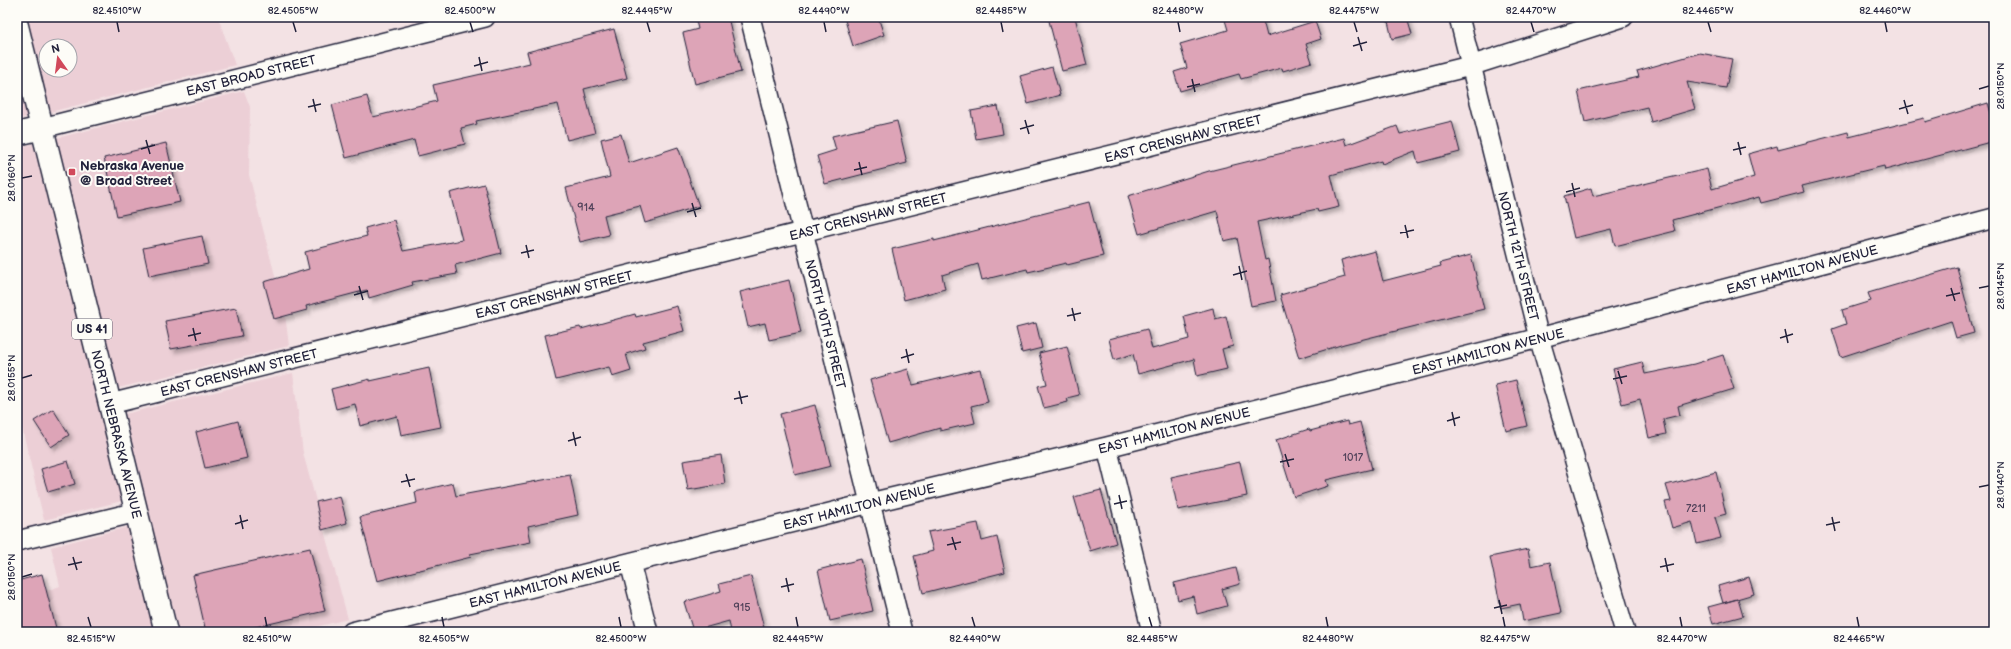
<svg xmlns="http://www.w3.org/2000/svg" width="2011" height="649" viewBox="0 0 2011 649" font-family="'Balsamiq Sans',sans-serif">
<defs>
<filter id="shadow"><feDropShadow dx="3.5" dy="3.5" stdDeviation="2" flood-color="#0004"/></filter>
</defs>
<rect width="100%" height="100%" fill="#f3e2e4"/>
<filter id="ink" filterUnits="userSpaceOnUse"><feTurbulence type="fractalNoise" baseFrequency=".025" numOctaves="2"/><feDisplacementMap in="SourceGraphic" scale="8" xChannelSelector="R" yChannelSelector="G"/><feConvolveMatrix kernelMatrix="1 2 1 2 8 2 1 2 1" color-interpolation-filters="sRGB"/></filter>
<g filter="url(#ink)">
<path fill="#eccfd6" fill-rule="evenodd" d="M27,17H218L235,65L50,112ZM46,46H70V70H46Z
M17,77L27,117L17,120Z
M244,91L250,107L249,175L285,314L289,346L118,388L57,138Z
M33,144L122,501L44,520L17,407V148Z
M293,373L303,453L348,619L295,632H179L125,414Z
M128,527L154,632H17V602L60,586L51,547Z"/>
<path fill="#dda4b7" stroke="#22223b" filter="url(#shadow)" d="M695,17H728L741,72L695,84L683,33L698,29Z
M844,17H878L884,35L853,46Z
M1048,17H1075L1087,65L1062,71Z
M1236,17H1262L1267,36L1315,21L1321,39L1306,44L1312,62L1283,71L1282,68L1241,79L1239,74L1180,91L1174,72L1187,68L1180,44L1228,30L1225,20Z
M1387,17H1407L1412,34L1392,39Z
M614,29L627,78L584,89L595,133L567,140L558,104L476,121L477,124L461,128L465,144L418,156L414,140L346,158L332,105L367,96L373,117L437,101L433,85L530,63L527,52Z
M1700,53L1732,59L1726,88L1687,82L1695,109L1651,122L1647,107L1585,122L1578,91L1639,77L1637,71Z
M1052,67L1060,95L1028,104L1020,76Z
M1988,103L1994,124V141L1885,170L1884,166L1802,186L1804,192L1761,203L1759,197L1672,220L1675,231L1615,246L1611,229L1574,238L1564,196L1591,188L1593,196L1707,169L1712,189L1754,177L1748,154L1777,146L1778,150L1848,132L1849,137L1924,118L1925,122Z
M998,106L1003,134L976,139L971,111Z
M897,121L907,163L825,184L817,156L836,150L832,136Z
M1452,121L1460,152L1418,163L1415,151L1382,164L1381,161L1331,175L1339,207L1318,212L1317,209L1257,222L1265,260L1268,259L1276,301L1251,306L1237,238L1224,241L1217,211L1139,234L1128,196L1209,171L1344,138L1346,145L1397,126L1400,134Z
M621,134L629,163L678,147L699,206L645,223L640,206L604,215L609,235L580,242L566,188L610,177L601,139Z
M166,143L180,202L117,216L104,158Z
M484,184L501,253L455,265L457,274L412,282L413,285L369,298L367,290L306,306L307,310L274,319L264,282L309,269L305,252L367,236L365,228L394,220L403,251L462,240L450,193Z
M1089,202L1103,256L1067,265L1066,263L1028,272L1027,269L982,280L978,264L942,275L945,289L904,300L892,249L934,239V241Z
M202,236L208,264L149,276L143,248Z
M1375,251L1383,281L1441,266L1440,263L1471,255L1484,309L1344,344L1299,358L1280,295L1345,277L1341,260Z
M1957,267L1974,333L1956,338L1951,321L1841,357L1832,329L1846,324L1842,310L1871,301L1868,293Z
M789,280L801,333L769,340L765,323L748,327L740,292Z
M677,306L684,331L643,342L645,348L626,354L631,371L612,377L609,367L556,380L545,335L580,327L581,329L635,314L636,317Z
M236,308L242,336L171,349L165,321Z
M1213,308L1215,319L1226,316L1233,346L1222,349L1227,369L1197,376L1194,359L1138,374L1133,354L1114,360L1109,339L1147,329L1152,349L1189,339L1184,316Z
M1036,323L1042,348L1022,353L1016,328Z
M1067,346L1079,395L1067,398L1068,402L1044,408L1038,386L1047,384L1039,353Z
M1723,355L1734,389L1678,406L1680,415L1663,419L1666,434L1649,438L1640,399L1622,404L1613,369L1642,362L1645,374L1694,364Z
M429,368L441,427L401,435L397,416L360,426L355,404L336,409L331,389L370,379V381Z
M908,369L913,385L980,369L988,402L971,406L975,423L940,431V428L888,443L870,380Z
M1516,380L1527,426L1506,431L1495,385Z
M815,405L831,466L795,475L780,414Z
M53,409L69,435L51,447L34,421Z
M238,421L247,458L205,468L196,432Z
M1347,421L1348,425L1360,422L1372,469L1326,480L1328,486L1294,497L1276,440L1309,429L1310,431Z
M721,455L725,484L688,490L683,461Z
M68,461L75,484L48,492L41,469Z
M1240,462L1247,496L1178,510L1171,477Z
M1716,472L1726,514L1715,517L1721,538L1697,544L1692,522L1672,528L1665,502L1671,501L1666,485Z
M570,475L578,515L528,526L531,542L470,554L471,557L377,581L360,517L417,503L415,492L453,483L456,496Z
M1101,490L1116,543L1090,551L1074,497Z
M340,496L347,523L322,530L316,502Z
M978,523L982,541L997,537L1005,572L923,593L914,556L933,551L928,532Z
M310,548L325,611L234,632H206L193,575Z
M1528,549L1531,566L1550,562L1561,613L1523,621L1520,604L1501,608L1490,557Z
M861,559L873,611L830,621L818,570Z
M1236,568L1240,584L1222,589L1227,606L1197,614L1193,596L1178,600L1174,583Z
M42,574L57,632H17V581Z
M751,576L765,632H731L729,621L693,631L684,602L721,591L719,584Z
M1749,577L1754,594L1723,603L1718,586Z
M1738,599L1743,616L1713,624L1708,607Z"/>
<g fill="none" stroke-linecap="round" stroke-linejoin="round">
<g stroke="#22223b" stroke-width="22">
<path id="minor" d="M750,17L902,632
M1459,17L1539,338L1625,632
M42,128L485,17
M110,404L1470,66L1623,17
M1107,447L1152,632
M17,541L137,512
M630,563L648,632
M352,632L870,503L1107,447L1539,338L1994,218"/>
</g>
<g stroke="#22223b" stroke-width="25">
<path id="tertiary" d="M17,134L42,128"/>
</g>
<g stroke="#22223b" stroke-width="25">
<path id="primary" d="M17,26L166,632"/>
</g>
<use href="#minor" stroke="#fdfcf7" stroke-width="19"/>
<use href="#tertiary" stroke="#fdfcf7" stroke-width="22"/>
<use href="#primary" stroke="#fdfcf7" stroke-width="22"/>
</g>
</g>
<path fill="none" stroke="#22223b" stroke-width="1.5" d="M117,22L119,32M293,22L296,32M470,22L473,32M647,22L650,32M824,22L826,32M1001,22L1003,32M1178,22L1180,32M1354,22L1357,32M1531,22L1534,32M1708,22L1711,32M1885,22L1887,32M1358,37L1362,51M1353,46L1367,42M479,57L482,71M474,66L488,62M1192,79L1195,92M1187,87L1200,84M1979,89L1989,86M313,99L316,112M1904,100L1908,114M308,107L321,104M1899,109L1913,105M1025,120L1029,134M1020,129L1034,125M146,140L150,154M1738,142L1741,155M141,149L155,145M1733,150L1746,147M859,162L862,175M854,170L867,167M22,178L32,176M1572,183L1575,197M1566,192L1580,188M692,203L696,217M687,212L701,208M1405,225L1408,238M1400,233L1414,230M526,245L529,258M521,253L534,250M1239,266L1242,280M1233,275L1247,271M359,286L363,300M1951,288L1955,301M1979,288L1989,286M354,295L368,291M1946,296L1960,293M1072,308L1075,321M1067,316L1081,313M193,328L196,341M1785,329L1788,343M188,336L201,333M1780,338L1793,334M906,349L909,363M901,358L914,354M1618,371L1622,384M22,378L32,375M1613,379L1627,376M739,391L742,404M734,399L748,396M1452,412L1455,426M1447,421L1460,417M573,432L576,446M568,441L581,437M1285,454L1289,467M1280,462L1294,459M406,474L410,487M401,482L415,479M1979,487L1989,485M1119,495L1122,509M1114,504L1127,501M240,515L243,529M1832,517L1835,531M235,524L248,520M1826,525L1840,522M952,537L956,550M947,545L961,542M73,557L77,570M1665,558L1668,572M68,565L82,562M1660,567L1674,564M22,577L32,574M786,578L789,592M781,587L794,584M1499,600L1502,614M1494,608L1507,605M88,617L91,627M265,617L267,627M442,617L444,627M619,617L621,627M796,617L798,627M972,617L975,627M1149,617L1152,627M1326,617L1328,627M1503,617L1505,627M1680,617L1682,627M1857,617L1859,627"/>
<rect fill="#d1495b" stroke="#fdfcf7" stroke-width="1.5" x="68" y="168" width="8" height="8" rx="2"/>
<g text-anchor="middle" stroke-width="4" stroke-linejoin="round" paint-order="stroke">
<g font-size="11" fill="#51425a">
<text x="586" y="211">914</text>
<text x="1353" y="461">1017</text>
<text x="1696" y="512">7211</text>
<text x="742" y="611">915</text>
</g>
<rect fill="#fdfcf7" stroke="#646373" stroke-width="1" x="72" y="319" width="40" height="20" rx="3"/>
<g font-size="12" font-weight="bold" fill="#22223b">
<text x="92" y="333">US 41</text>
</g>
<g font-size="13" fill="#22223b" stroke="#fdfcf7">
<text transform="translate(251 75) rotate(-14)" y="5">EAST BROAD STREET</text>
<text transform="translate(1183 138) rotate(-14)" y="5">EAST CRENSHAW STREET</text>
<text transform="translate(868 216) rotate(-14)" y="5">EAST CRENSHAW STREET</text>
<text transform="translate(1519 256) rotate(76)" y="5">NORTH 12TH STREET</text>
<text transform="translate(1802 269) rotate(-15)" y="5">EAST HAMILTON AVENUE</text>
<text transform="translate(554 294) rotate(-14)" y="5">EAST CRENSHAW STREET</text>
<text transform="translate(826 324) rotate(76)" y="5">NORTH 10TH STREET</text>
<text transform="translate(1488 351) rotate(-14)" y="5">EAST HAMILTON AVENUE</text>
<text transform="translate(239 372) rotate(-14)" y="5">EAST CRENSHAW STREET</text>
<text transform="translate(1174 430) rotate(-14)" y="5">EAST HAMILTON AVENUE</text>
<text transform="translate(117 434) rotate(76)" y="5">NORTH NEBRASKA AVENUE</text>
<text transform="translate(859 506) rotate(-14)" y="5">EAST HAMILTON AVENUE</text>
<text transform="translate(545 584) rotate(-14)" y="5">EAST HAMILTON AVENUE</text>
</g>
<g font-size="13" font-weight="bold" fill="#22223b" stroke="#fdfcf7" text-anchor="start">
<text x="80" y="170">Nebraska Avenue<tspan x="80" dy="15">@ Broad Street</tspan></text>
</g>
</g>
<rect width="2011" height="649" fill="none" stroke="#fdfcf7" stroke-width="44"/>
<g transform="translate(58 58) rotate(346)"><circle r="19" fill="#fdfcf7" stroke="#a5a5ac"/>
<path d="M0-3L7 15L0 10L-7 15Z" fill="#d1495b"/>
<text y="-6" font-size="11" font-weight="bold" text-anchor="middle" fill="#22223b">N</text>
</g>
<rect x="22" y="22" width="1967" height="605" fill="none" stroke="#22223b" stroke-width="1.5"/>
<g font-size="10" text-anchor="middle" fill="#22223b">
<text x="117" y="14">82.4510°W</text>
<text x="293" y="14">82.4505°W</text>
<text x="470" y="14">82.4500°W</text>
<text x="647" y="14">82.4495°W</text>
<text x="824" y="14">82.4490°W</text>
<text x="1001" y="14">82.4485°W</text>
<text x="1178" y="14">82.4480°W</text>
<text x="1354" y="14">82.4475°W</text>
<text x="1531" y="14">82.4470°W</text>
<text x="1708" y="14">82.4465°W</text>
<text x="1885" y="14">82.4460°W</text>
<text transform="translate(2000 86) rotate(-90)" y="4">28.0150°N</text>
<text transform="translate(11 178) rotate(-90)" y="4">28.0160°N</text>
<text transform="translate(2000 286) rotate(-90)" y="4">28.0145°N</text>
<text transform="translate(11 378) rotate(-90)" y="4">28.0155°N</text>
<text transform="translate(2000 485) rotate(-90)" y="4">28.0140°N</text>
<text transform="translate(11 577) rotate(-90)" y="4">28.0150°N</text>
<text x="91" y="642">82.4515°W</text>
<text x="267" y="642">82.4510°W</text>
<text x="444" y="642">82.4505°W</text>
<text x="621" y="642">82.4500°W</text>
<text x="798" y="642">82.4495°W</text>
<text x="975" y="642">82.4490°W</text>
<text x="1152" y="642">82.4485°W</text>
<text x="1328" y="642">82.4480°W</text>
<text x="1505" y="642">82.4475°W</text>
<text x="1682" y="642">82.4470°W</text>
<text x="1859" y="642">82.4465°W</text>
</g>
</svg>
